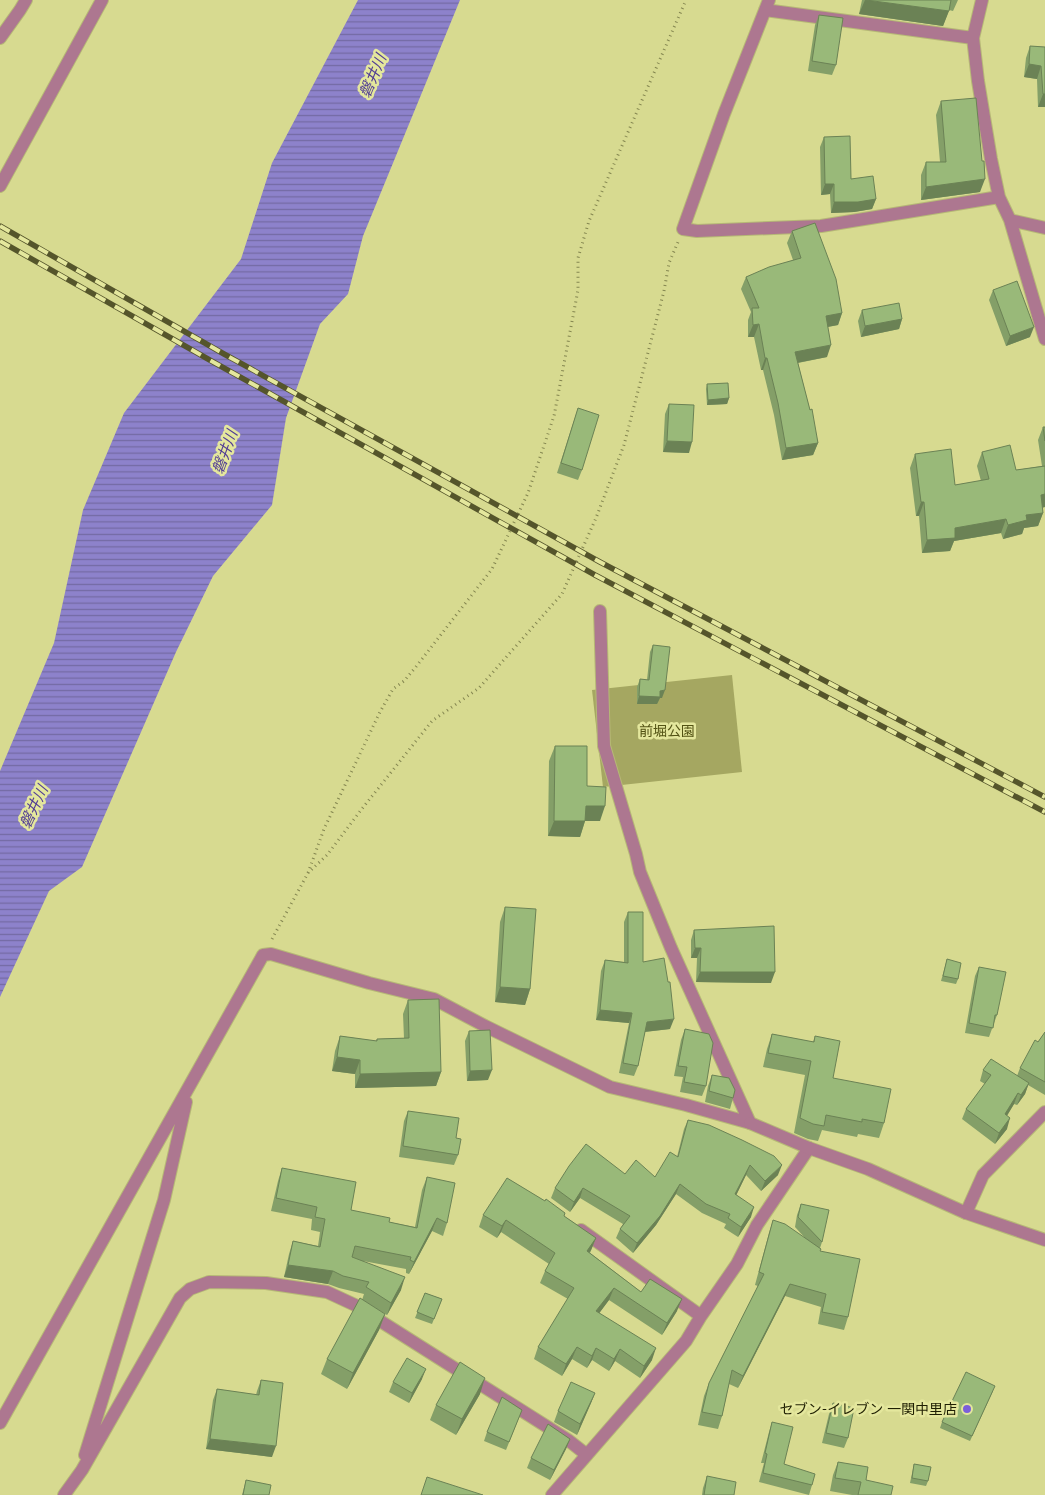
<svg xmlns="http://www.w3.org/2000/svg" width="1045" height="1495" viewBox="0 0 1045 1495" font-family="Quicksand,'Noto Sans JP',sans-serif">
<defs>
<pattern id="water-rules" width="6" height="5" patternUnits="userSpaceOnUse" patternTransform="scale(1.25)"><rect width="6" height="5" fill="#8d82cb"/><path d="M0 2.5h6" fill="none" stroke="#736aa3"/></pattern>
</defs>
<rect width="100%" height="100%" fill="#d7da90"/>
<path fill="#a5a761" d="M732,675L742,772L603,787L592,690Z"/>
<path fill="url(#water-rules)" d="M358,0H460L363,236L348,294L320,324L286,418L272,505L213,576L176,652L82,867L49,891L0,997V771L54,643L83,510L124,413L241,259L272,163Z"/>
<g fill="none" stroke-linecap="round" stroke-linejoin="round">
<g stroke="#b6b876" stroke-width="14">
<path id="minor" d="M769,0L724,114L683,229L697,231L821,226L999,197
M982,0L973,38L978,81L991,159L999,197L1010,220L1045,339
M765,10L973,38
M0,38L20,10L26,0
M0,186L102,0
M1010,220L1045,228
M600,611L604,746L636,854L640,872L671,948L750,1123
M966,1213L983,1175L1045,1112
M581,1230L701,1316
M0,1423L263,955L271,954L369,983L434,999L485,1026L610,1087L686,1105L750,1123
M85,1455L164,1200L186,1102
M64,1495L82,1470L180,1298L190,1289L209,1282L266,1283L327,1292L355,1305L568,1440L587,1455
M552,1495L686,1341L701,1316L737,1264L757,1225L809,1148"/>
</g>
<g stroke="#b6b876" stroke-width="14">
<path id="tertiary" d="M750,1123L809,1148L868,1169L966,1213L1045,1240"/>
</g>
<path stroke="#848650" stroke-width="3" stroke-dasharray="1 4" stroke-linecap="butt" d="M308,873L324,829L380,712L393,689L404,681L415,668L492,569L528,493L554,416L578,290V258L589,221L686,0
M272,939L308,873L327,855L361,810L432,721L479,688L562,594L596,518L624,445L664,291L669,263L678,242"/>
<use href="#minor" stroke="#ad7790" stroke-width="12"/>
<use href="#tertiary" stroke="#ad7790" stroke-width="12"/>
<g stroke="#55552b" stroke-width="5.5">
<path id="rail" d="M0,226L224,354L600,562L1045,797
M0,241L215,363L595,575L1045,812"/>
</g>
<use href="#rail" stroke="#e4e79d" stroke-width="4" stroke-dasharray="11" stroke-linecap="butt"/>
</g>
<path fill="#849f68" d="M862,0H958L953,11L949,10L943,26L859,14Z
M819,15L836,65L832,75L808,71L815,25Z
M1030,46L1045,47V107H1038L1037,79L1024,77L1026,58Z
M941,101L982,161L980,192L921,200V175L926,162H940L936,115Z
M824,137L851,179L876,199L872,209L854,212L831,213L830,194L821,195L820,147Z
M792,231L842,313L838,325L828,327L827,357L798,363L818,443L813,455L782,460L774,415L763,370H761L754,337H748V320L751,312L741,289L746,277L793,260L787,243Z
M993,290L1030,337L1006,346L989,300Z
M862,310L902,319L899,329L861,337L858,321Z
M707,384L729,398L727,404L707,405L706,389Z
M669,404L689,453L663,452L665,414Z
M578,408L582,470L578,480L557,473Z
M1043,427H1045V507L1042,508L1043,513L1038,526L1024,528L1022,534L1003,539L1001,533L954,541L950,551L922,553L919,516H916L910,468L915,454L955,485L981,481L977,466L982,452L1016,470L1042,466L1038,440Z
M653,645L662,698H660L657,704H637V687L640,679L647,680L650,652Z
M555,746L587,786L600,821H585L580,837L548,836L549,761Z
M505,907L530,989L525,1005L495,1002L500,922Z
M628,912L643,962L670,1029L645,1032L638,1066L634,1076L619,1073L629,1023L596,1020L601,971L605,960L624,962V922Z
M694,930L771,983L696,982L697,958H691V940Z
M947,959L958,979L956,984L941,981Z
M979,967L997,1015L989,1037L965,1033L975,976Z
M408,1000L441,1072L436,1086L355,1088V1074L332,1071L335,1051L340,1036L376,1041L377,1039L404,1038L403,1014Z
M685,1029L706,1086L702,1096L680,1092L683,1077L674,1076L681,1040Z
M469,1031L488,1080L467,1081L465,1041Z
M1045,1032V1095L1028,1085L1025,1094L1017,1105L1014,1104L1007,1116V1129L995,1144L962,1119L966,1109L985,1084L980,1081L983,1070L1017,1076L1020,1068Z
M772,1034L813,1042L815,1036L833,1078L884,1123L879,1138L858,1134L857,1137L822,1130L818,1141L808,1139L794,1133L805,1075L763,1067L767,1049Z
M712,1075L733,1098L730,1109L705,1102L708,1086Z
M408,1111L456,1138L458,1155L454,1165L399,1157L404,1121Z
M688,1120L778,1175L761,1191L746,1175L736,1195L751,1217L738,1237L724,1228L726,1224L702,1213L676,1194L656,1225L633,1253L616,1238L620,1229L623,1224L580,1198L570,1212L551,1198L555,1188L625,1174L655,1177L677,1157L684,1129Z
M282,1168L351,1210L389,1222L415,1227L422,1190L427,1177L447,1223L443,1236L432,1231L409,1274L406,1273V1269L363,1261L401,1290L387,1315L362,1300L364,1294L339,1288L328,1284L284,1277L289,1254L293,1241L318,1246L320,1232L311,1230L312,1219L271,1211L278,1181Z
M801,1204L822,1242L820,1248V1251L848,1317L844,1330L818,1324L821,1307L785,1296L738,1388L729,1384L722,1416L718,1429L698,1425L704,1396L709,1383L758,1286L755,1285L769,1233L773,1220L805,1238L795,1227L797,1215Z
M483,1215L564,1216L596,1238L590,1253L641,1292L677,1311L662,1335L609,1300L599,1313L652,1360L640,1378L615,1361L609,1371L592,1360L587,1368L572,1359L562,1376L534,1359L538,1347L568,1299L540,1283L545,1271L549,1264L501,1232L497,1238L479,1227Z
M425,1293L442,1299L432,1324L415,1318Z
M385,1314L379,1330L347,1389L321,1374L327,1359Z
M422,1379L409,1403L389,1392L393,1382Z
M261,1380L272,1457L206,1449L213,1400L217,1389L256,1395L257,1391Z
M993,1391L970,1441L940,1428L942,1422Z
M595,1393L591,1403L577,1435L554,1422L558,1411Z
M480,1394L456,1435L430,1420L436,1405Z
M833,1403L848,1438L844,1448L822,1443L829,1414Z
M522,1410L506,1450L484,1441L487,1432Z
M772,1422L784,1464L812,1485L809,1495L759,1482L764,1463H761L769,1432Z
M570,1439L566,1449L550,1480L527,1468L531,1458Z
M838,1462L866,1480L891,1495H852L830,1491L833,1475Z
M914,1464L928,1481L926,1486L910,1483Z
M707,1476L734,1495H702L703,1488Z
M246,1480L269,1495H242Z"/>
<path fill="#6b8255" d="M865,0L949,11L943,26L859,14Z
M1029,64L1041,66L1037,79L1024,77Z
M1043,94H1045V107H1038Z
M985,179L980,192L921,200L926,187Z
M825,184H834L830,194L821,195Z
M876,199L872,209L854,212L831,213L834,202Z
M842,313L838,325L821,328L826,316Z
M902,319L899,329L861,337L865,326Z
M759,324L754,337H748L753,325Z
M1034,327L1030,337L1006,346L1010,336Z
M831,345L827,357L791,364L795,352Z
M765,358H767L763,370H761Z
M729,398L727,404L707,405L708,400Z
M667,441L692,442L689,453L663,452Z
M818,443L813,455L782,460L786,448Z
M1045,494V507L1036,508L1041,495Z
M921,502H924L919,516H916Z
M1043,513L1038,526L1024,528L1022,534L1003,539L1008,525L1026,515Z
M1006,519L1001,533L954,541L950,551L922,553L927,540L955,528Z
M665,690L662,698H660L657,704H637L639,696L660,691Z
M586,806H605L600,821H580Z
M554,821H585L580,837L548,836Z
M695,948H701L697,958H691Z
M700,972H775L771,983L696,982Z
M500,987L530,989L525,1005L495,1002Z
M600,1010L632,1013L629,1023L596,1020Z
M674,1019L670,1029L643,1032L647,1022Z
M337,1057L360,1060L355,1074L332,1071Z
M492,1070L488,1080L467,1081L470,1071Z
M441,1072L436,1086L355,1088L360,1074Z
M1029,1083L1025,1094L1017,1105L1021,1095Z
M1018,1093L1014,1104L1001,1125L1005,1114Z
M1010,1118L1007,1129L995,1144L999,1133Z
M750,1165L746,1175L732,1204L735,1194Z
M782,1165L778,1175L761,1191L765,1181Z
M680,1184L676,1194L656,1225L633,1253L637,1243Z
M583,1188L580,1198L570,1212L574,1202Z
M754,1207L751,1217L738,1237L741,1227Z
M437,1218L432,1231L409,1274L414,1262Z
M506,1220L501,1232L497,1238L502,1226Z
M596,1238L591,1250L583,1263L587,1251Z
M288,1265L333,1271L328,1284L284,1277Z
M405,1277L401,1290L387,1315L391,1303Z
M790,1284L785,1296L738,1388L743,1376Z
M614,1288L609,1300L592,1323L596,1311Z
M682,1299L677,1311L662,1335L667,1323Z
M385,1314L379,1330L347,1389L353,1373Z
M577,1347L572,1359L562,1376L566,1364Z
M596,1348L592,1360L587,1368L592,1356Z
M656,1348L652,1360L640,1378L644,1366Z
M620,1349L615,1361L609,1371L614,1359Z
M426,1369L422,1379L409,1403L412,1393Z
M485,1378L480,1394L456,1435L462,1419Z
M595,1393L591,1403L577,1435L580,1424Z
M210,1439L276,1446L272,1457L206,1449Z
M570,1439L566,1449L550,1480L554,1470Z"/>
<path fill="#99b979" stroke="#6b8255" d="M866,0H951L949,11Z
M819,15L843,18L836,65L812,61Z
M1030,46L1045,47V94H1043L1041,66L1029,64Z
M976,98L982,161H984L985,179L926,187V162H946L941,101Z
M850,136L851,179L873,176L876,199L858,202H834V184H825L824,137Z
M815,223L836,279L842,313L826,316L831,345L795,352L810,410L812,409L818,443L786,448L778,403L767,358H765L759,324L753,325L752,308H759L746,277L769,267L801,258L792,231Z
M1017,281L1034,327L1010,336L993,290Z
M899,303L902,319L865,326L862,310Z
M728,383L729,398L708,400L707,384Z
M669,404L694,405L692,442L667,441Z
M578,408L599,415L582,470L561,463Z
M1043,427H1045V441Z
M1010,445L1016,470L1045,466V494L1041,495L1043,513L1026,515L1027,520L1008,525L1006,519L955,528V538L927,540L924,502H921L915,454L951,449L955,485L989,479L982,452Z
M653,645L670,647L665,690L660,691V697L639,696L640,679L649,680Z
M555,746H587V786L606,787L605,806H586L585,821H554Z
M505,907L536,909L530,989L500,987Z
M628,912H643V962L664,958L668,982H670L674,1019L647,1022L638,1066L623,1063L632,1013L600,1010L605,960L628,963Z
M774,926L775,972H700L701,948H695L694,930Z
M947,959L961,963L958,979L943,976Z
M979,967L1006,972L997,1015H995L993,1028L969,1023Z
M439,999L441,1072L360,1074V1060L337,1057L340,1036L377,1041V1039L409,1038L408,1000Z
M685,1029L709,1034L713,1043L706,1086L684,1082L687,1067L678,1066Z
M490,1030L492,1070L470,1071L469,1031Z
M1045,1032V1082L1020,1068L1035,1040L1038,1042Z
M772,1034L814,1042L815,1036L840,1041L833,1078L891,1089L884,1123L862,1119V1122L826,1115L824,1126L813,1124L800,1118L811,1061L768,1053Z
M991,1059L1029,1083L1021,1095L1018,1093L1005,1114L1010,1118L999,1133L966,1109L991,1075L983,1070Z
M712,1075L729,1078L735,1090L733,1098L709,1091Z
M408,1111L459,1118L456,1138L461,1139L458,1155L403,1146Z
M688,1120L709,1125L742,1140L774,1156L782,1165L765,1181L750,1165L735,1194L754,1207L741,1227L728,1218L730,1214L706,1204L680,1184L660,1216L637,1243L620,1229L630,1216L583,1188L574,1202L555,1188L569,1166L586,1144L625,1174L636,1160L655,1177L670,1152L678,1157Z
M282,1168L356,1182L351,1210L390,1218L389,1222L417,1228L427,1177L455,1183L447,1223L437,1218L414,1262L410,1260L411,1257L355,1246L352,1257L405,1277L391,1303L366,1287L369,1282L343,1276L333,1271L288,1265L293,1241L320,1247L325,1219L315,1217L317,1207L276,1198Z
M507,1178L545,1201L546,1199L565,1213L564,1216L596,1238L587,1251L641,1292L650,1279L682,1299L667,1323L614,1288L596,1311L656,1348L644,1366L620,1349L614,1359L596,1348L592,1356L577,1347L566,1364L538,1347L574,1288L545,1271L555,1253L506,1220L502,1226L483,1215Z
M801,1204L829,1210L822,1242L798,1217Z
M773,1220L785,1224L821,1249L820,1251L860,1259L848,1317L822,1312L826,1294L790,1284L743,1376L732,1370L722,1416L702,1412L709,1383L764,1274L759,1272Z
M425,1293L442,1299L434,1319L417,1312Z
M360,1298L385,1314L353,1373L327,1359Z
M407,1358L426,1369L412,1393L393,1382Z
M460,1362L485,1378L462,1419L436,1405Z
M966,1372L995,1386L972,1436L942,1422Z
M261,1380L283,1383L276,1446L210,1439L217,1389L259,1395Z
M571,1382L595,1393L580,1424L558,1411Z
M502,1397L522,1410L509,1442L487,1432Z
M833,1403L854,1408L848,1438L826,1433Z
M772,1422L793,1427L784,1464L815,1474L812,1485L763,1473L767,1454L765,1453Z
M548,1424L570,1439L554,1470L531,1458Z
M838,1462L868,1467L866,1480L893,1486L891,1495H858L861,1482L835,1478Z
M914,1464L931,1467L928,1481L912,1478Z
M707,1476L736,1482L734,1495H704Z
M427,1477L483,1495H421Z
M246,1480L271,1485L269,1495H243Z"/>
<circle fill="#7b5fda" stroke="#e4e79d" stroke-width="2" cx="967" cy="1409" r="5"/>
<g text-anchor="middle" stroke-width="5" stroke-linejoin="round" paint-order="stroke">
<g font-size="14" fill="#535314" stroke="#e4e79d">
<text x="667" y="736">前堀公園</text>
</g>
<g font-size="14" fill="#1f1f02" stroke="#e4e79d" text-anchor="end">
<text x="957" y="1414">セブン-イレブン 一関中里店</text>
</g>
<g font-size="15" font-style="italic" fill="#523e95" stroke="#e4e79d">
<text transform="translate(373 76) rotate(-67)" y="5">磐井川</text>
<text transform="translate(225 452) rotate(-70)" y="5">磐井川</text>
<text transform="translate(34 807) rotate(-65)" y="5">磐井川</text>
</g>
</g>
</svg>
